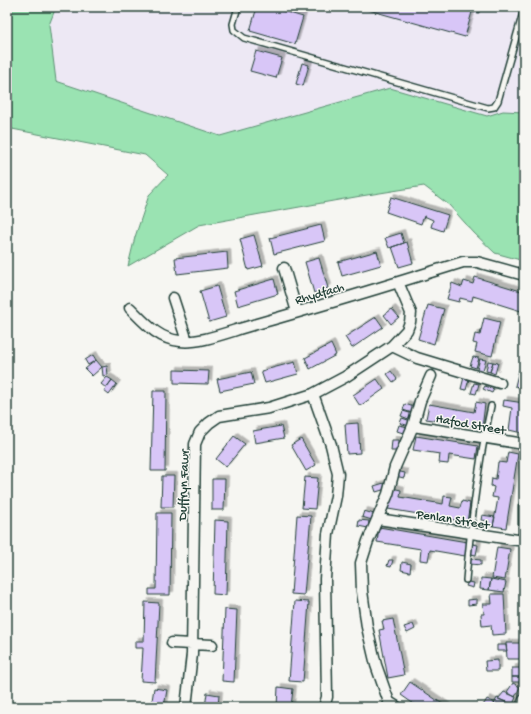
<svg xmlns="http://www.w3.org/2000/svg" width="531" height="714" viewBox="0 0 531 714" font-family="'Gochi Hand',sans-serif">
<defs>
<filter id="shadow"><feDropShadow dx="3.5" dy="-3.5" stdDeviation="0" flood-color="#0004"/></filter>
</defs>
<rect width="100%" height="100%" fill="#f6f6f2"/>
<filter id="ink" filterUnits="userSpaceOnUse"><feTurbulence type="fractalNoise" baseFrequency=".025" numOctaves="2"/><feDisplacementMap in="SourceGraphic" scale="8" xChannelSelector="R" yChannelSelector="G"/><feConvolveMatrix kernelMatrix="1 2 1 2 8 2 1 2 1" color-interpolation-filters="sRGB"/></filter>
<g filter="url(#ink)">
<path fill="#ede8f4" d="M29,7H524V261L495,253L474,233L449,205L424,186L361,196L7,128V82Z"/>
<path fill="#9ae3b2" stroke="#5c9073" d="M7,7H56L49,25L56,81L220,136L390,88L487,116L503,111L524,112V261L495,253L474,233L449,205L424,186L361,196L199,225L128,266L135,237L149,195L168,175L145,155L7,128Z"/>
<path fill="#d8c6f7" stroke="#1f3d34" filter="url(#shadow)" d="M257,7H269L303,17L295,44L250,31Z
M358,7H480L479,13L472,12L465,37Z
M256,51L282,58L276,78L250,71Z
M302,63L309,65L303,86L296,84Z
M391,197L448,215L443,231L431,227L433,220L424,216L421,224L386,212Z
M321,225L325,241L274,254L270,238Z
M401,233L404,243L389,248L385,238Z
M254,235L263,266L248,270L240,239Z
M407,242L413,263L399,267L392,247Z
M377,251L381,265L342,276L338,262Z
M227,252L228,268L177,274L175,258Z
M319,258L328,288L314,293L305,262Z
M475,277L524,292V312L473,296L472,301L460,298L459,302L447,299L452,283L462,287L464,281L473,284Z
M274,279L278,294L238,306L234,291Z
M217,286L226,317L209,322L200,291Z
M428,305L444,309L434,344L418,339Z
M392,309L399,317L391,324L384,315Z
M376,317L383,327L352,348L345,337Z
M484,318L500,322L492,356L475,352L477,344L473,343L475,334L480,335Z
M331,344L336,355L310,369L305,358Z
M93,355L96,360L88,365L85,360Z
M473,357L479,358L476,368L470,366Z
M480,359L486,360L483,370L477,369Z
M96,360L102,367L92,376L85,369Z
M488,361L493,362L490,372L486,371Z
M295,362L298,374L265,383L261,371Z
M493,362L498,363L495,374L490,372Z
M521,362L524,363V389L515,386Z
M107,366L108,375L103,376L102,367Z
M174,370L209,371L208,384L174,383Z
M391,371L397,379L393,382L387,374Z
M251,372L254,384L220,391L217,379Z
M107,377L112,380L106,388L101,384Z
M464,377L469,379L466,390L461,389Z
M377,379L384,389L360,406L353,395Z
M112,380L117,384L109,395L104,391Z
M474,383L479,384L476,394L471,393Z
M485,386L494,389L492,393L483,389Z
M153,391H166L165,471H151Z
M504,400L524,403V420L522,433L509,430L512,408L503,406Z
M476,402L485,404L482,428L426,419L429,404L474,412Z
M405,404L414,407L412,413L403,410Z
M403,411L413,414L411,420L401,416Z
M402,418L411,421L409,426L400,423Z
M358,423L360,453L347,454L345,424Z
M399,425L408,427L406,434L397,431Z
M281,426L284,438L255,443L253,431Z
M234,436L245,444L226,467L216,459Z
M416,436L478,446L476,459L449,455L448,464L439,463L440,454L413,450Z
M301,439L316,465L306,471L291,445Z
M392,440H399V451H391Z
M508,452L518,454L506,528L493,526L498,498L492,497L494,487L491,486L492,478L496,479L498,462L506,463Z
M396,471L405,473L404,478L395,476Z
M162,476H174L173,507H161Z
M305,477L318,478L315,509L302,508Z
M212,479H225L224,510H212Z
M384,483L386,489L376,492L374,486Z
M392,488L401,490L400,497L443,504L444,496L452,497L450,506L460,508L462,501L470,503L467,522L388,509Z
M364,511L374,514L372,520L362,517Z
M157,513H171L170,595H149V589H156Z
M297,515L311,516L304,595L291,594Z
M482,515L495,517L493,526L488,525L489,521L481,520Z
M215,520L228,521L226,595L213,594Z
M359,520L369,521L368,528L358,526Z
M379,527L467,542L465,556L430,550L428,561L420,560L421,549L377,542Z
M473,544L478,545L476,555L471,554Z
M497,547L510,549L505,580L492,578Z
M471,559L481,560V565L470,564Z
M389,560H393L391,567L387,566Z
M402,562L411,564L410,572L401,570Z
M481,578L491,579L489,590L480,589Z
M491,579L506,582L504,592L489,590Z
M468,582L474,583L473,588L466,586Z
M491,594H504L506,634L492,635L491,625L482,626L481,614H484L483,604H492Z
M477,599V604L468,605V600Z
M295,601L309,602L303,682L289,681Z
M145,602L159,603L155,682L141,681L143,648H135V641H144Z
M225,609L237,610L234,682L222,681Z
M393,619L404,675L388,678L379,630L384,629L382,621Z
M413,624L415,629L407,633L404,627Z
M506,643H523V659H507Z
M497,645H506L507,651H497Z
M498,660V671H486L485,661Z
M512,668H520L521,677H512Z
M512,677H521L520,682H512Z
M410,682L447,707H418L401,695Z
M513,683L520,687L515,697L507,692Z
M278,687L293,689L291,707H277Z
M154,688L167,690L164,707H151Z
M504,692L516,697L513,705L498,699Z
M207,693L219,695L218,707H205Z
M497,698L510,704L509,707H501L494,704Z
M487,699L495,703L492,707H482Z"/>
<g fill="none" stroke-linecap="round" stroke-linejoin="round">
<g stroke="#1f3d34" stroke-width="8">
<path id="lane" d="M238,7L233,24L234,30L244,38L488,108L494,107L498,101L524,9
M466,580C471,521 478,463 491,406"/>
</g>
<g stroke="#1f3d34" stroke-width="13">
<path id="street" d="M284,268L297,312
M173,298L187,341
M130,308C145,323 158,339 180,341C200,344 233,330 253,325C324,305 393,284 463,262H477L524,275
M392,346L417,358L500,383
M313,394L331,445L338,474L336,496L328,534L325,579L327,697L324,707
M413,426L524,444
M524,507V543
M378,519L524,541
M172,643L212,645
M186,707L192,654L195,444L200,432L209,423L219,416L269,408L313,394L345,377L392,346L407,330L410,322L411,313L398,282
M397,707L389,702L376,665L367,627L362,591L361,563L368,541L388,494L395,467L413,426L420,401L431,376
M521,707L524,700"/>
</g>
<use href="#lane" stroke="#f6f6f2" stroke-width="5"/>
<use href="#street" stroke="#f6f6f2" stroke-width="10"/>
</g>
</g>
<g text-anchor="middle" stroke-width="3" stroke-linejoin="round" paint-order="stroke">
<g font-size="13" fill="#1f3d34" stroke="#f6f6f2">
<text transform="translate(319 292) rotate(-16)" y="5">Rhydfach</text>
<text transform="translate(471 423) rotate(10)" y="5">Hafod Street</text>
<text transform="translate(182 485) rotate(-88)" y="5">Duffryn Fawr</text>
<text transform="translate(453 518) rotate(9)" y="5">Penlan Street</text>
</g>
</g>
<rect width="531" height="714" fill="none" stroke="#f6f6f2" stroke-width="24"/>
<rect x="12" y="12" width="507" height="690" fill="none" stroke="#1f3d34" stroke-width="1.5" filter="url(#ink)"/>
</svg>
